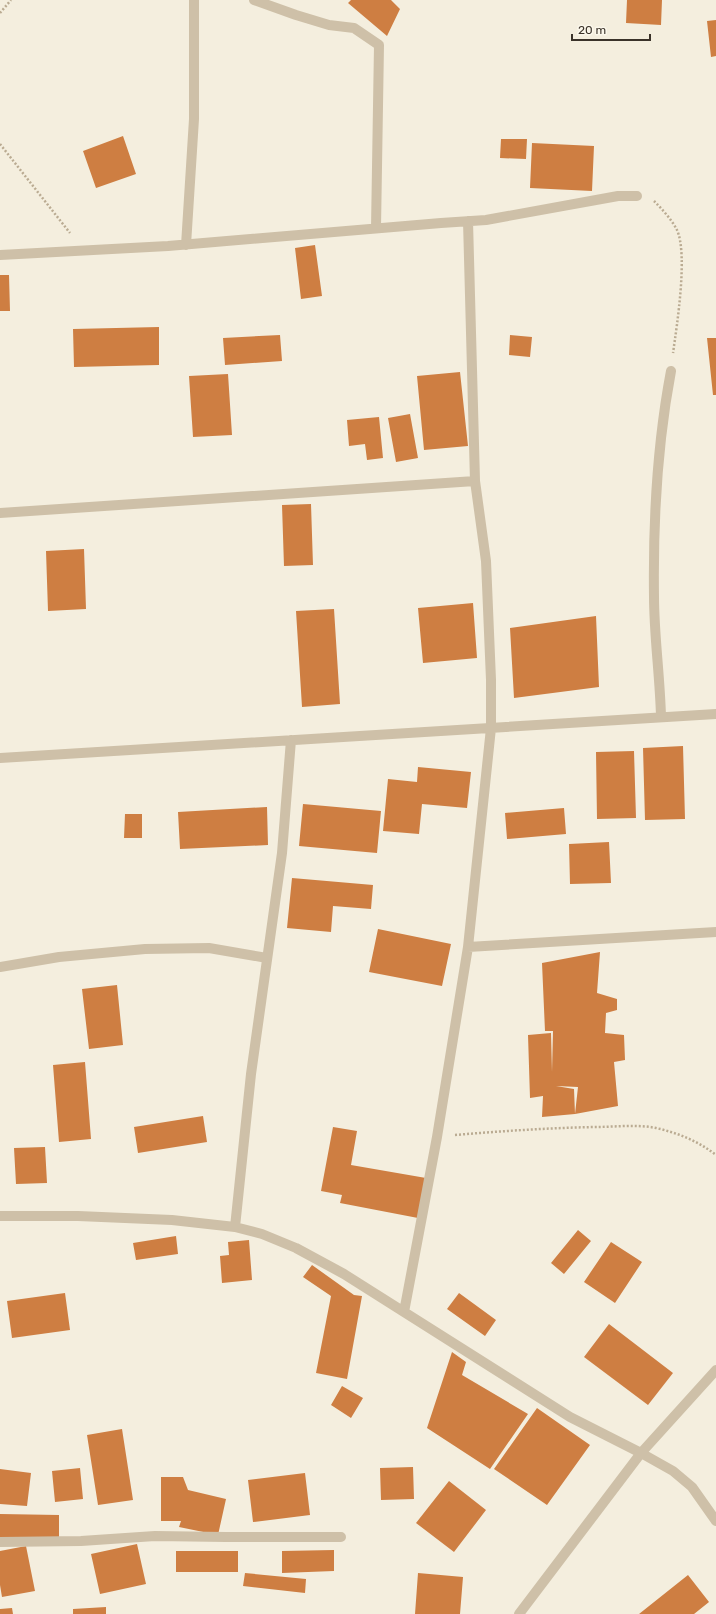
<svg xmlns="http://www.w3.org/2000/svg" width="716" height="1614" viewBox="0 0 716 1614" font-family="Rubik,sans-serif">
<rect width="100%" height="100%" fill="#f4eede"/>
<path fill="#ce7e42" d="M351,0H391L400,9L387,36L348,3Z
M627,0H662L661,25L626,23Z
M716,20V56L711,57L707,21Z
M123,136L136,174L96,188L83,151Z
M501,139H527L526,159L500,158Z
M532,143L594,146L592,191L530,188Z
M315,245L322,296L301,299L295,248Z
M0,275H9L10,311H0Z
M159,327V365L74,367L73,329Z
M280,335L282,361L225,365L223,338Z
M510,335L532,337L530,357L509,355Z
M707,338H716V395H713Z
M460,372L468,446L424,450L417,376Z
M228,374L232,435L193,437L189,376Z
M410,414L418,458L396,462L388,418Z
M379,417L383,458L367,460L365,444L349,446L347,420Z
M311,504L313,565L284,566L282,505Z
M84,549L86,609L48,611L46,551Z
M473,603L477,658L423,663L418,608Z
M334,609L340,704L302,707L296,611Z
M596,616L599,687L514,698L510,628Z
M683,746L685,819L645,820L643,748Z
M634,751L636,818L597,819L596,752Z
M418,767L471,772L467,808L422,804L419,834L383,831L388,779L417,782Z
M303,804L381,811L377,853L299,846Z
M267,807L268,845L180,849L178,812Z
M564,808L566,834L507,839L505,813Z
M125,814H142V838H124Z
M609,842L611,883L570,884L569,844Z
M292,878L373,885L371,909L333,906L331,932L287,928Z
M378,929L451,944L442,986L369,972Z
M600,952L597,993L617,999V1010L606,1013L605,1033L624,1035L625,1060L614,1062L618,1106L575,1114L578,1087L556,1086L574,1089L575,1114L542,1117L543,1096L530,1098L528,1035L551,1033L552,1072L553,1031H545L542,963Z
M117,985L123,1045L89,1049L82,989Z
M85,1062L91,1139L59,1142L53,1065Z
M203,1116L207,1142L138,1153L134,1127Z
M333,1127L357,1131L351,1165L426,1178L418,1218L340,1203L342,1195L321,1191Z
M45,1147L47,1183L16,1184L14,1148Z
M578,1230L591,1241L564,1274L551,1263Z
M176,1236L178,1254L136,1260L133,1243Z
M249,1240L252,1280L222,1283L220,1256L229,1255L228,1242Z
M611,1242L642,1262L615,1303L584,1282Z
M312,1265L354,1295L362,1296L347,1379L316,1373L331,1296L303,1277Z
M65,1293L70,1330L12,1338L7,1301Z
M459,1293L496,1320L485,1336L447,1309Z
M609,1324L673,1373L648,1405L584,1357Z
M452,1352L466,1362L462,1375L528,1414L490,1469L427,1428Z
M342,1386L363,1398L351,1418L331,1405Z
M537,1408L590,1445L547,1505L494,1469Z
M122,1429L133,1500L98,1505L87,1435Z
M413,1467L414,1499L381,1500L380,1468Z
M80,1468L83,1499L55,1502L52,1471Z
M0,1469L31,1473L27,1506L0,1504Z
M305,1473L310,1515L253,1522L248,1480Z
M161,1477H183L188,1490L226,1499L218,1535L179,1527L181,1521H161Z
M449,1481L486,1510L454,1552L416,1523Z
M0,1514L59,1515V1538L0,1537Z
M137,1544L146,1584L100,1594L91,1554Z
M26,1546L35,1591L2,1597L0,1585V1551Z
M334,1550V1571L282,1573V1551Z
M176,1551H238V1572H176Z
M245,1573L306,1579L305,1593L243,1586Z
M418,1573L463,1577L460,1614H415Z
M688,1575L709,1602L694,1614H639Z
M106,1607V1614H73V1609Z
M12,1608L13,1614H0V1609Z"/>
<g fill="none" stroke-linecap="round" stroke-linejoin="round">
<path stroke="#baab92" stroke-width="2.5" stroke-dasharray="2 2" stroke-linecap="butt" d="M0,13L11,0
M0,144L70,233
M654,201C662,209 672,220 677,230C688,254 677,325 673,353
M455,1135C502,1131 548,1128 595,1127C615,1127 636,1124 656,1128C678,1133 698,1141 716,1155"/>
<path stroke="#cec0a8" stroke-width="10" d="M254,0L296,15L329,25L354,28L379,45L376,228
M186,245L194,119V0
M0,255L168,246L441,223L486,220L618,196H637
M0,513L475,481
M661,717C660,676 654,636 654,596C653,521 657,445 671,371
M0,758L716,714
M468,947L716,932
M0,967L59,957L145,949L209,948L267,958
M0,1216H78L172,1220L235,1227L262,1234L296,1248L344,1274L570,1417L641,1453L673,1471L692,1487L716,1521
M235,1227L251,1074L282,853L291,740
M404,1312L437,1137L468,947L491,728V680L486,561L475,481L468,221
M0,1542L81,1541L155,1536L226,1537H341"/>
<path stroke="#cec0a8" stroke-width="10" d="M519,1614L641,1453L716,1370"/>
</g>
<path d="M572 34v6h78v-6" fill="none" stroke="#3a3229" stroke-width="2"/>
<text x="578" y="34" font-size="12" fill="#3a3229" stroke="#fbf7eb" stroke-width="3" paint-order="stroke">20 m</text>
</svg>
